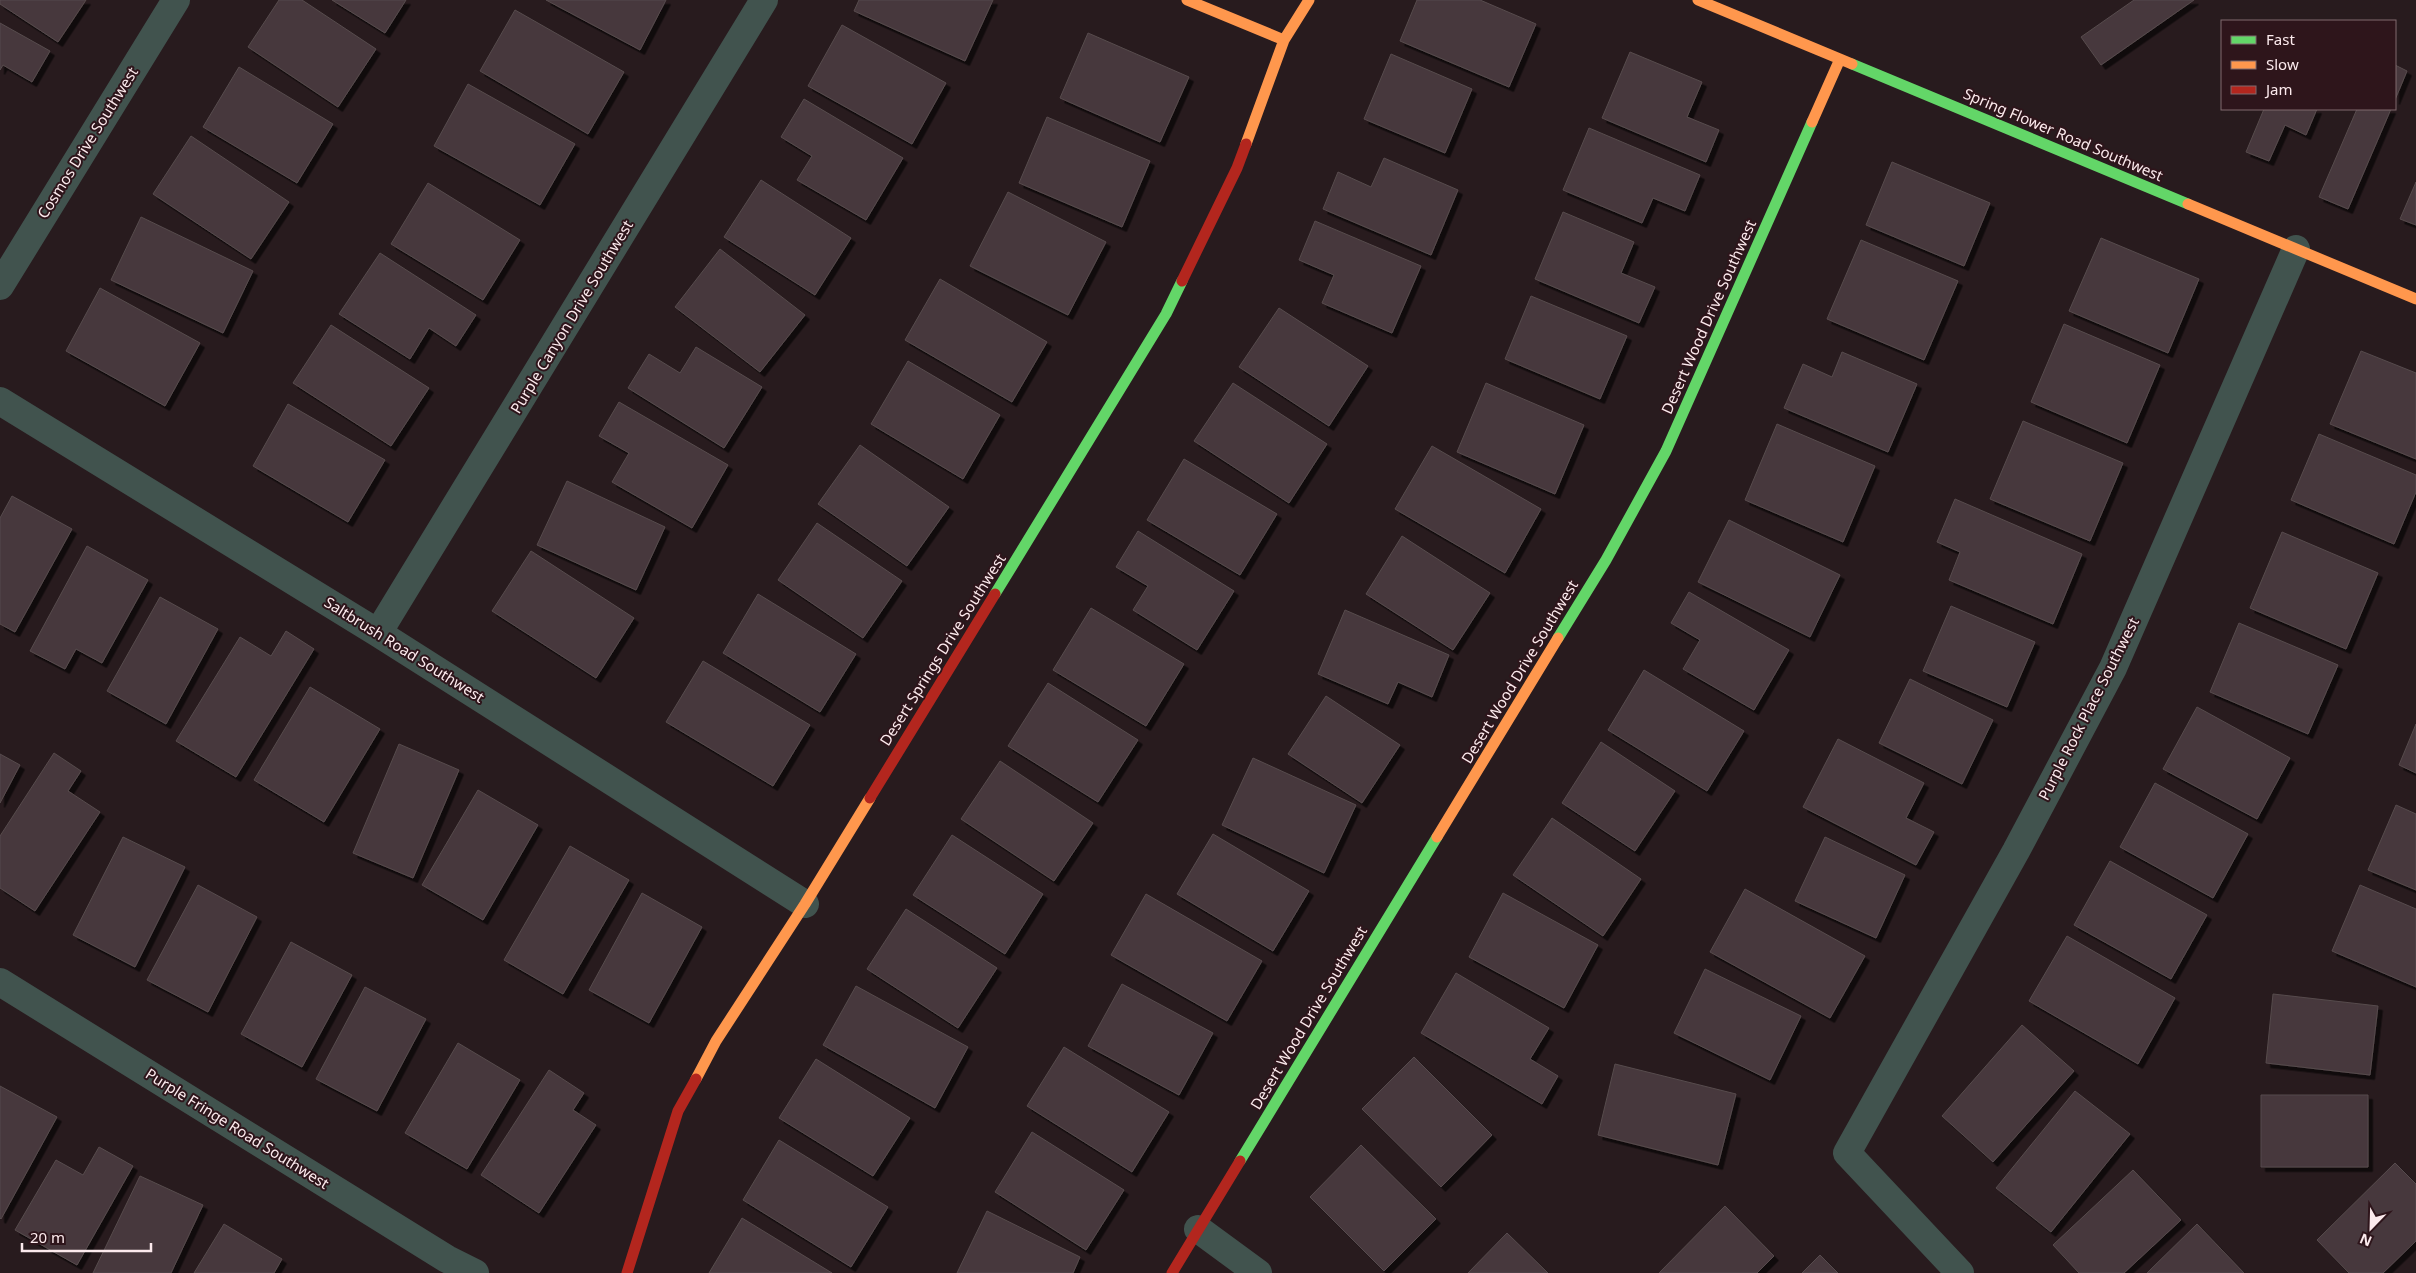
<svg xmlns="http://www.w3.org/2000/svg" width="2416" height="1273" viewBox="0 0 2416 1273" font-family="'Noto Sans',sans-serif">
<defs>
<filter id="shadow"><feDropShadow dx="4.5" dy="4.5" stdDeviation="0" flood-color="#0009"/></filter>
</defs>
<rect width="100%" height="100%" fill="#281b1e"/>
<path fill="#46393c" stroke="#574b4d" filter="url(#shadow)" d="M0,0H86L58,42L0,4Z
M279,0H302L376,49L338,107L248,47Z
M332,0H406L385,33Z
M546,0H666L640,50Z
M859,0H993L965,61L854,11Z
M1417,0H1480L1536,24L1509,87L1400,41Z
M2134,0H2194L2101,65L2081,37Z
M515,10L624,72L588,134L480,71Z
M0,23L50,51L32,82L3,65L0,70Z
M842,25L946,83L912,144L808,86Z
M1088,33L1189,77L1160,142L1060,98Z
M1630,52L1702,82L1687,117L1719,130L1706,162L1602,118Z
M1391,54L1472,89L1445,153L1364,119Z
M2395,65L2407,71L2395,100Z
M239,67L333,124L297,183L203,127Z
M468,84L575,144L540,205L434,146Z
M804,99L903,158L866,220L797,180L812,156L781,137Z
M2264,109H2317L2306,135L2285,125L2269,161L2246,152Z
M2357,109H2391L2348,209L2319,197Z
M1047,117L1150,161L1122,227L1019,183Z
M1589,128L1700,175L1685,211L1653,198L1642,223L1563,190Z
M191,136L289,202L251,259L153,194Z
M1384,158L1458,190L1431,255L1323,209L1338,172L1371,187Z
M1892,162L1990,203L1964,266L1866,225Z
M761,180L851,238L815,295L724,237Z
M2416,182V225L2400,219Z
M428,183L520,240L483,300L391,244Z
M1008,192L1106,242L1068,315L970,266Z
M1563,212L1634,242L1621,273L1655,287L1639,323L1535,279Z
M141,217L253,271L223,333L111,280Z
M1315,221L1421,266L1392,333L1322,303L1334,275L1299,260Z
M2101,238L2199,279L2168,353L2069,311Z
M1861,240L1958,281L1924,360L1827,319Z
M720,249L805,315L760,372L675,307Z
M380,253L476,315L456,346L429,328L410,359L339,314Z
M940,279L1047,342L1012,402L905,340Z
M100,288L200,343L165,406L66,351Z
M1531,296L1627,336L1600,399L1505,359Z
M1279,308L1368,366L1329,426L1239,367Z
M2064,324L2160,365L2127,443L2031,402Z
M331,325L429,388L391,446L293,383Z
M696,347L762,387L724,448L628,388L649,354L680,373Z
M2361,351L2416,373V459L2330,424Z
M1842,352L1917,384L1888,452L1784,408L1803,364L1832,377Z
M908,361L1000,415L963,479L871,424Z
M1233,383L1327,444L1289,503L1194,441Z
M1486,383L1584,425L1555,494L1457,452Z
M619,402L728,465L692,528L612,482L629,453L599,436Z
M288,404L385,460L348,522L253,466Z
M2023,421L2123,463L2090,541L1990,499Z
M1777,424L1875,466L1843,542L1745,500Z
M2319,434L2416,475V492L2394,544L2291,500Z
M860,445L949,507L907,566L818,504Z
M1432,446L1541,509L1505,573L1395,509Z
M1184,459L1277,514L1240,575L1147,520Z
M567,481L665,527L636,590L537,545Z
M12,496L72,529L15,632L0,624V518Z
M1955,499L2082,554L2053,624L1949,580L1960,552L1937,542Z
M1729,520L1840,575L1810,637L1698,582Z
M817,523L902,581L863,638L778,580Z
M1138,531L1234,591L1197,650L1133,610L1148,586L1116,567Z
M2282,532L2378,573L2346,649L2250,608Z
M1402,536L1490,593L1453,650L1366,594Z
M87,546L148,580L102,663L76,649L65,669L30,651Z
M531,551L634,618L596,678L492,611Z
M1689,592L1789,650L1754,710L1683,669L1700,640L1671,623Z
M758,594L856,654L820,712L723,653Z
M160,597L218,629L166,724L107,691Z
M1951,606L2035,642L2007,707L1923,671Z
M1091,608L1184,664L1146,726L1053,670Z
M1345,610L1449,655L1432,697L1398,682L1388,704L1318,674Z
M2239,623L2338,665L2308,734L2210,692Z
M286,631L314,649L236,777L176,741L240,637L271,656Z
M703,661L810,725L773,786L666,722Z
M1644,670L1744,731L1707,791L1608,730Z
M1910,679L1993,720L1962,784L1879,743Z
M1048,683L1138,740L1098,802L1008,746Z
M310,687L380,729L324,822L254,780Z
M1326,696L1400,745L1362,803L1288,754Z
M2197,707L2290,758L2257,819L2163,769Z
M2416,724V773L2399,765Z
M1838,739L1924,783L1906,818L1934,832L1916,865L1803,807Z
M1601,742L1675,791L1635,851L1562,803Z
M399,744L459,770L413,878L353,853Z
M54,753L81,771L68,791L100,812L35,911L0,888V836Z
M0,754L20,765L0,803Z
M1253,758L1356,805L1324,873L1222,825Z
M1000,761L1093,823L1054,881L961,819Z
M2155,783L2248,834L2213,898L2120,847Z
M478,790L538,825L483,920L422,885Z
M2396,805L2416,814V890L2368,870Z
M1552,818L1641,879L1603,936L1513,875Z
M1213,834L1309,891L1273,951L1177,894Z
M952,835L1043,894L1005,954L913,895Z
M123,837L185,867L135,967L73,935Z
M1825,837L1905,875L1876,938L1795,901Z
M570,846L629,880L563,994L504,960Z
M2110,861L2207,915L2171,979L2074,925Z
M198,885L257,917L208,1012L147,980Z
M2360,885L2416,909V987L2332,951Z
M1745,889L1865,956L1830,1018L1710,952Z
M642,893L702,927L649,1023L589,990Z
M1503,893L1598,945L1564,1008L1469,957Z
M1146,894L1262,961L1227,1021L1111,955Z
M906,909L997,968L958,1028L867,969Z
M2067,936L2175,998L2138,1064L2029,1001Z
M291,942L352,975L302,1067L241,1034Z
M1705,969L1801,1016L1770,1080L1674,1033Z
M1456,973L1549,1028L1530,1059L1558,1076L1542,1104L1421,1033Z
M1122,984L1213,1033L1179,1095L1088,1046Z
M856,986L968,1047L935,1108L823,1045Z
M365,987L426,1019L377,1111L316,1079Z
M2273,994L2378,1006L2370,1075L2266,1063Z
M2022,1025L2074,1071L1993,1162L1942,1116Z
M458,1043L520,1080L467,1169L405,1133Z
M1064,1047L1169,1112L1132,1172L1027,1106Z
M1414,1057L1492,1135L1441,1187L1362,1109Z
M816,1059L910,1118L873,1176L779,1118Z
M1615,1064L1736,1094L1718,1165L1598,1135Z
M549,1070L584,1093L573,1110L596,1125L539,1213L481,1175Z
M0,1086L57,1117L1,1219L0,1218Z
M2075,1091L2130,1134L2051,1232L1996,1188Z
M2261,1095H2368V1167H2261Z
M1032,1132L1124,1190L1086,1250L995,1192Z
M779,1140L888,1207L851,1267L743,1200Z
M1361,1145L1436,1219L1384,1271L1310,1197Z
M99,1147L133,1166L77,1265L15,1230L56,1160L83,1175Z
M2395,1163L2416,1184V1241L2383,1273H2349L2317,1240Z
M2133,1170L2181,1220L2124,1273H2079L2053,1245Z
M140,1176L203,1205L171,1273H93Z
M1725,1206L1774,1256L1757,1273H1659Z
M987,1211L1080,1257L1073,1273H957Z
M742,1218L832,1273H709Z
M224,1224L282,1259L274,1273H194Z
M2197,1224L2244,1273H2147Z
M1507,1233L1548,1273H1468Z
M1820,1255L1838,1273H1802Z"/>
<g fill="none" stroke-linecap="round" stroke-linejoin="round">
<path stroke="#41534e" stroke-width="28" d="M0,286L176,0
M0,401L378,633L805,904
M378,633L764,0
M0,982L447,1259L475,1273
M1198,1229L1258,1273
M1960,1273L1847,1153L2016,851L2113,668L2296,249"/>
<path stroke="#63d668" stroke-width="11" d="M1852,64L2188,204
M995,594L1166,314L1182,281
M1558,638L1606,560L1666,451L1812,122
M1240,1161L1437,837"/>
<path stroke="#ff974d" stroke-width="11" d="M1187,0L1284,40
M1698,0L1852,64
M1812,122L1840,59
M1246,144L1284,40L1309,0
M2188,204L2416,299
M1437,837L1558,638
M696,1079L716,1041L805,904L870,798"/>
<path stroke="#b3261e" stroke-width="11" d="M1182,281L1237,168L1246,144
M870,798L995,594
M627,1273L678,1111L696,1079
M1172,1273L1240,1161"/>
</g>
<g text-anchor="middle" stroke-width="4" stroke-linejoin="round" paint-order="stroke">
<g font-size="15" fill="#fceaed" stroke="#2e151b">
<text transform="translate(2063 135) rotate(23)" y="5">Spring Flower Road Southwest</text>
<text transform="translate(88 143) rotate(-58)" y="5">Cosmos Drive Southwest</text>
<text transform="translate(572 317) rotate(-59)" y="5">Purple Canyon Drive Southwest</text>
<text transform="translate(1709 317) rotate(-66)" y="5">Desert Wood Drive Southwest</text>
<text transform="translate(404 650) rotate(32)" y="5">Saltbrush Road Southwest</text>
<text transform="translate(943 650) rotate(-58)" y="5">Desert Springs Drive Southwest</text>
<text transform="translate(1520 672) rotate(-59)" y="5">Desert Wood Drive Southwest</text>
<text transform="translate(2089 709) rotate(-63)" y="5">Purple Rock Place Southwest</text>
<text transform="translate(1309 1018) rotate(-59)" y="5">Desert Wood Drive Southwest</text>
<text transform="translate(237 1129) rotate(32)" y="5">Purple Fringe Road Southwest</text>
</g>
</g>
<rect x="2221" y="20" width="175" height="90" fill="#2e151b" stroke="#806a6f"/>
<rect x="2231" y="36" width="25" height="8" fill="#63d668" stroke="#806a6f"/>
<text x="2266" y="45" font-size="15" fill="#fceaed">Fast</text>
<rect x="2231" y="61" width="25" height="8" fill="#ff974d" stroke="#806a6f"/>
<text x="2266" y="70" font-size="15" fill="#fceaed">Slow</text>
<rect x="2231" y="86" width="25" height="8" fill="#b3261e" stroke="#806a6f"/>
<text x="2266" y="95" font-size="15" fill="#fceaed">Jam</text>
<g transform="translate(2371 1228) rotate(203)" stroke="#2e151b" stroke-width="4" paint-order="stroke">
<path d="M0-4L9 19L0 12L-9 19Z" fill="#fceaed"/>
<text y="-8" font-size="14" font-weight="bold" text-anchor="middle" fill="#fceaed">N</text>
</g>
<path d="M22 1243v8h129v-8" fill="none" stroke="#fceaed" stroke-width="2.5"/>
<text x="30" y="1243" font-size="15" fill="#fceaed" stroke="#2e151b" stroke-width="4" paint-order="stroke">20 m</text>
</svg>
